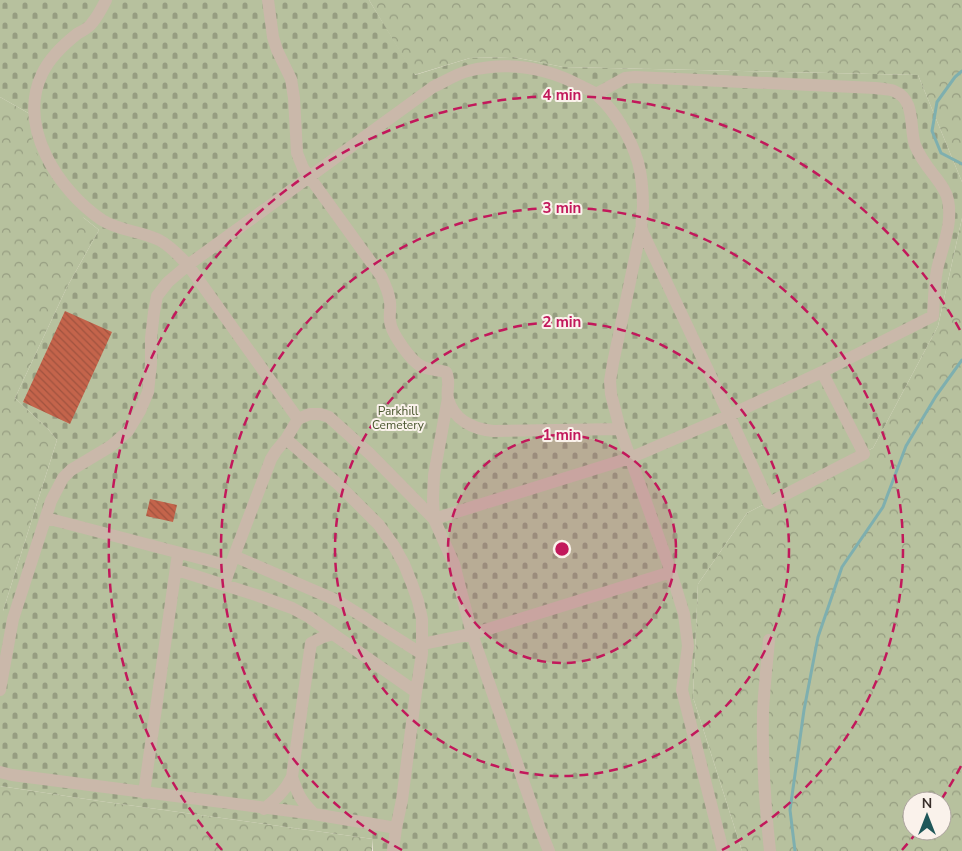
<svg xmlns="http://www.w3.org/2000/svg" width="962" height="851" viewBox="0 0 962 851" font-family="'Nunito Sans',sans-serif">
<defs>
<pattern id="forest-crowns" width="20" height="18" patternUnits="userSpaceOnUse" patternTransform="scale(1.25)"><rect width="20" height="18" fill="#b7c19e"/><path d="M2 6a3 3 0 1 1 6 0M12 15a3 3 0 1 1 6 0" fill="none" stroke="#969d81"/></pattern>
<pattern id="cemetery-stones" width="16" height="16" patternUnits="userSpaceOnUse" patternTransform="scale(1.25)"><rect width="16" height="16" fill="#b7c19e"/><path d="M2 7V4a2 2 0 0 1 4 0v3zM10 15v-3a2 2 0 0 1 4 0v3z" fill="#969d81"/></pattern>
<pattern id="building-back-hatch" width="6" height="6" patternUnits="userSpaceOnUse" patternTransform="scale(1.25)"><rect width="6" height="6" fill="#c4644b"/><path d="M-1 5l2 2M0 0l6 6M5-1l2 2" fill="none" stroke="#a0533f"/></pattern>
</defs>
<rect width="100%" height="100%" fill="#f2e8de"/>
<path fill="url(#forest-crowns)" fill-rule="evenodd" d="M369,0H962V182L918,75L563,67L513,57L470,58L414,75Z
M0,97L30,114L84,218L99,230L67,287L15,398L48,429L57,440L3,611H0Z
M962,218V851H742L693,697L698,584L747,513L873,448L938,326ZM912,801H942V831H912Z
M0,786L99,801L373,839L372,851H0Z"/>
<path fill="url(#cemetery-stones)" d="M0,0H369L415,75L470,58L513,57L563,67L918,75L962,182V218L938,326L873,448L747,513L698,584L693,697L742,851H373V839L99,801L0,786V611H3L57,440L48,429L15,398L67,287L99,230L84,218L65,200L47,173L32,145L30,114L0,97Z"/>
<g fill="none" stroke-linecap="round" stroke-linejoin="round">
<path stroke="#7eafaf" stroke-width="3" d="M962,71L955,77L937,102L932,131L941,153L962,164
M795,851L790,810L804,710L818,637L842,567L883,507L906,446L936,396L962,360"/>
</g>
<path fill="url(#building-back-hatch)" d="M65,311L112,332L70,424L23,402Z
M150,499L177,505L173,522L146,516Z"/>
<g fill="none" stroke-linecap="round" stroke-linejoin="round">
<path stroke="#cab8aa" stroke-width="12" d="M106,0C102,8 98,16 92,23C89,28 82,31 77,34C63,45 50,57 42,74C17,127 58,190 102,220C119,231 141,231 159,240C171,246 179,256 188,265L298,419L310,414H320L329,417L370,454L434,519L454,564L472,634L540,829L549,851
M268,0L273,37L277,50L291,79L294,98L297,153L303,168L381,276C385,284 389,293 390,302C391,308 389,315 390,321C391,333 412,363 423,367C430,370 439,370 446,372C451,382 446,389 448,399C454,420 473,429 493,431L620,429
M641,229L613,363L610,381L611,394L620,429L671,572L684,614L688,646L682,690L723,851
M448,398L434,475L433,499L434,519L630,458L730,415L822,372L933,316C934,301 934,285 937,270C942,246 953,225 948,200C946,190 939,182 933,174C926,165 919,155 915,145C909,126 916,100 894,91C889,89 881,89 875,88L635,77L625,78L596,94
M286,439L339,485L379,525L394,546L404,564L412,584L418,601L422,619V654L416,692L402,800L396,828L393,851
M46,518L230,566
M234,556L338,601L422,654
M177,570L256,595L292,608L309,617L333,634
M224,585L234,556L271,459L276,451L286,439L298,419
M769,640C767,664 764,688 763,713C762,759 765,805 770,851
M422,644L472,634L671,572
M0,690L13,619L51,501L63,478L71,470L111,446L128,431L140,411L148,392L151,364V338L154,312L157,296L168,282L188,265L433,87C444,82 456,74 468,71C508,61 545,67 581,86C586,89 593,91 597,95C616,112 631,139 638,162C642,177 643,192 643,207C642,216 640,226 643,233C686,323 729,413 769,503L864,454L822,372
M0,772L12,775L314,814L396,828
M292,777C298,795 301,801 314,814
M144,793L178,553
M264,809C276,799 285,791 292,777L311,643L323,637L333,634L416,692"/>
</g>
<circle cx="562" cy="549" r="114" fill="#c2185b" fill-opacity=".12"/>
<g fill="none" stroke="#c2185b" stroke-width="2.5" stroke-dasharray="9 6">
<circle cx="562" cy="549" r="114"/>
<circle cx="562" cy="549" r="227"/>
<path d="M402 850A341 341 0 1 1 722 850"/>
<path d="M961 766A454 454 0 0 1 941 800M917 832A454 454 0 0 1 902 850M222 850A454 454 0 1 1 961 332"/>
</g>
<g text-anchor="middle" stroke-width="4" stroke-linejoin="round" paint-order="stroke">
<g font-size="12" fill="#49562e" stroke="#faf2eb">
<text x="398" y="415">Parkhill<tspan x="398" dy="14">Cemetery</tspan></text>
</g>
</g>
<circle cx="562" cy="549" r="8" fill="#c2185b" stroke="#faf2eb" stroke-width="2.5"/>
<g font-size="15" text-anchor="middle" font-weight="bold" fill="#c2185b" stroke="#faf2eb" stroke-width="4" stroke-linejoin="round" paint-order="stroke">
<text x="562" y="100">4 min</text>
<text x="562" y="213">3 min</text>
<text x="562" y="327">2 min</text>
<text x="562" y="440">1 min</text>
</g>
<g transform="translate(927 816)"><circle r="24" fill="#faf2eb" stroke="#aca49e"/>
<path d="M0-4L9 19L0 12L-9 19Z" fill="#1f5759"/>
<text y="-8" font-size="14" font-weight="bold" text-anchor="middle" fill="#382e2a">N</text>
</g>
</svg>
